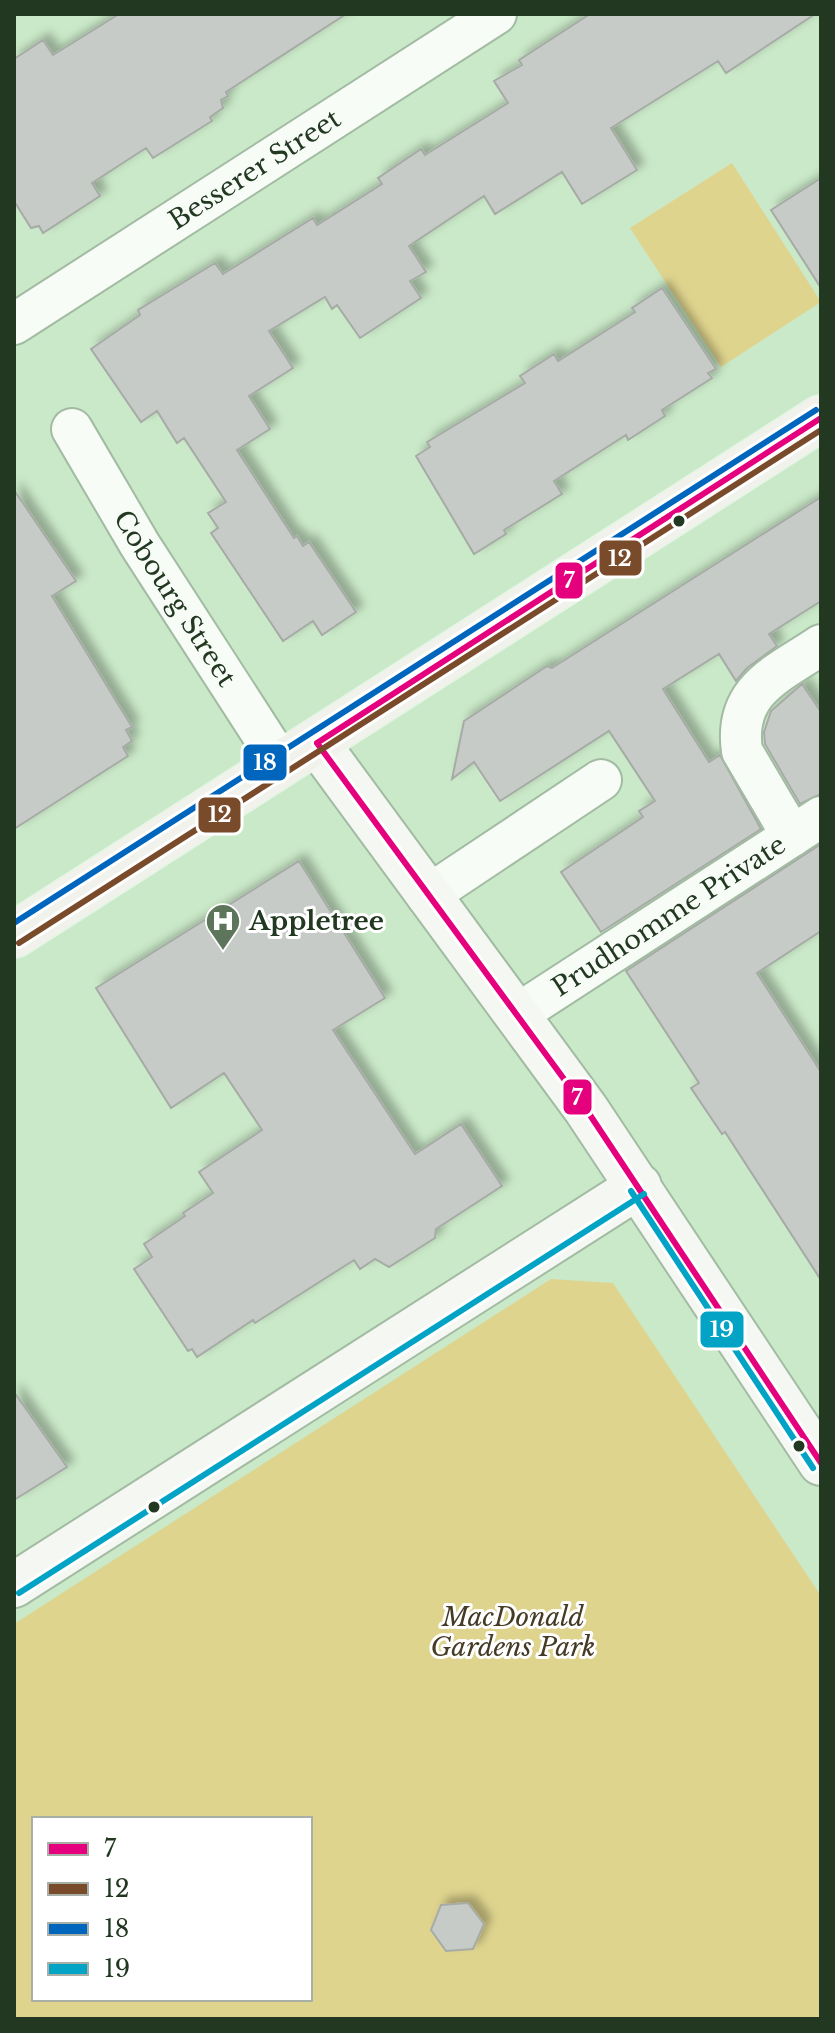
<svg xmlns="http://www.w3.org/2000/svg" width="835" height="2033" viewBox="0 0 835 2033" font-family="'Libre Baskerville',serif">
<defs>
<filter id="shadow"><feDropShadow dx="7" dy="-7" stdDeviation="4" flood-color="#0004"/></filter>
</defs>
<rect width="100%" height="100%" fill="#cae9c8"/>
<path fill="#dfd48e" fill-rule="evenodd" d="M732,163L821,302L721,367L630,228Z
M551,1279L613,1283L821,1596V2019H14V1624ZM34,1819H310V1999H34Z"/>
<path fill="#c7cbc7" stroke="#a6aba6" stroke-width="2" filter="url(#shadow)" d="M119,14H346L226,92L228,96L221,100L223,108L210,117L212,121L153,158L146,148L92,183L100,196L43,233L39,226L31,228L14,201V59L43,40L53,55Z
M590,14H815L726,73L718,61L611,128L637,170L582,204L562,172L495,214L484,196L409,246L426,272L410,281L421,298L360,338L337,305L332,309L325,297L269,331L293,368L249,396L270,429L237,450L294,538L297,536L303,546L309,542L356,612L322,635L313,621L283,641L211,533L218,528L208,513L226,502L184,438L177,443L157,411L141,422L91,349L140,315L138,310L215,263L223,274L313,218L317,225L382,184L378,178L421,149L425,155L508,103L494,81L522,65L519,60Z
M821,178V288L771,210Z
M662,288L716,369L708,373L712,378L662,410L665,416L628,440L626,435L554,481L562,494L504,530L506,534L474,554L416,456L430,447L427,442L525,383L520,376L554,354L558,361L635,312L632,308Z
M14,490L76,581L52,596L132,727L126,730L132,741L123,747L128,756L14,829Z
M821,497V601L769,634L777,646L747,668L736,681L719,654L663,689L709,762L720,755L761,829L601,932L561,872L643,817L639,811L655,801L609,731L500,801L474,762L452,779L464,721L547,666L552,668Z
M802,684L821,712V794L800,804L765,744L764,732L771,711Z
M821,844V931L757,973L821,1072V1280L725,1132L722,1134L691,1088L699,1083L626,971Z
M299,861L385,998L333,1030L415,1154L461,1124L502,1186L436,1229L435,1238L389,1267L375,1259L360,1269L354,1260L255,1323L253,1320L197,1357L192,1349L188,1351L134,1269L152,1257L144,1244L185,1216L183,1213L213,1193L199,1172L262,1130L224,1073L171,1108L96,988Z
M14,1392L67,1467L14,1500Z
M468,1903L484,1924L473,1949L446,1951L431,1930L441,1905Z"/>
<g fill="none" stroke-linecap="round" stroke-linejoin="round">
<g stroke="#a2bba2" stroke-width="44">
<g id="street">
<path id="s1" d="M14,324L496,14"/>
<path id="s2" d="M72,429L140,545L282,765"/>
<path d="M792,836L742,751C733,690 778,674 821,645"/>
<path d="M427,896L601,780"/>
<path id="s3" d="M516,1015L821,817"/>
</g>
</g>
<g stroke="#a2bba2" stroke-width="48">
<path id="secondary" d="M317,743L586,1109L821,1463
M14,1585L639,1186"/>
</g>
<g stroke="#e7f5e6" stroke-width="48">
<path id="primary" d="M14,935L821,418"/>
</g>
<use href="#street" stroke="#f7fcf7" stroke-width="40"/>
<use href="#secondary" stroke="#f4f7f2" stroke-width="44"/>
<use href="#primary" stroke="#f2f2ed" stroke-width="44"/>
<g stroke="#fff" stroke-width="12">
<path id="bus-1" d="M317,743L586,1109L821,1463
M317,743L821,418"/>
</g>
<g stroke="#fff" stroke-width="12">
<path id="bus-2" d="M19,943L821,430"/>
</g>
<g stroke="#fff" stroke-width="12">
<path id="bus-3" d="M14,923L816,410"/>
</g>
<g stroke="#fff" stroke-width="12">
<path id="bus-4" d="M631,1191L813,1468
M19,1593L644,1194"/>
</g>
<use href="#bus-1" stroke="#e5007d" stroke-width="6"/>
<use href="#bus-2" stroke="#7a4b2a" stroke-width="6"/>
<use href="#bus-3" stroke="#0065bd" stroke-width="6"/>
<use href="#bus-4" stroke="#02a3c5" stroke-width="6"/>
</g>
<defs>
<g id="hospital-pin" transform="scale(1.8)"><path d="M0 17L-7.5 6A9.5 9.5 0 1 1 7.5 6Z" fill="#5d765b" stroke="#fff"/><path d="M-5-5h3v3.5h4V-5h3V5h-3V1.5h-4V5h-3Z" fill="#fff"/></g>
</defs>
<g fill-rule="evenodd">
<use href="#hospital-pin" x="223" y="921"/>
</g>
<g fill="#223821" stroke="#fff" stroke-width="3">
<circle cx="679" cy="521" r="7"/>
<circle cx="799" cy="1446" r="7"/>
<circle cx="154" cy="1507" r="7"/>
</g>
<g text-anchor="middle" stroke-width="6" stroke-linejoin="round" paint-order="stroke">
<g font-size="26" fill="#223821" stroke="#fff">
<text dy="9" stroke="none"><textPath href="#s1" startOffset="286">Besserer Street</textPath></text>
<text dy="9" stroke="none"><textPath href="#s2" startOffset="198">Cobourg Street</textPath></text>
<text dy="9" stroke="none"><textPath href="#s3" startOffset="182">Prudhomme Private</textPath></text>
</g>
<g font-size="26" font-weight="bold" fill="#223821" stroke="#fff" text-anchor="start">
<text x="249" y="930">Appletree</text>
</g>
<g font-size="26" font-style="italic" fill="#453a25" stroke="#fff">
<text x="513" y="1626">MacDonald<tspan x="513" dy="30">Gardens Park</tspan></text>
</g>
</g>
<g stroke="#fff" stroke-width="3">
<rect x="598" y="539" width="45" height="38" rx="8" fill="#7a4b2a"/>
<rect x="554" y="561" width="30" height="39" rx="8" fill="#e5007d"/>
<rect x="242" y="743" width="46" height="39" rx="8" fill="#0065bd"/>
<rect x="197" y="796" width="45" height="38" rx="8" fill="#7a4b2a"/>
<rect x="562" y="1078" width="31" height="38" rx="8" fill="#e5007d"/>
<rect x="699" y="1310" width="46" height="39" rx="8" fill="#02a3c5"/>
</g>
<g font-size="22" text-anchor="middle" font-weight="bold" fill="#fff">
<text x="620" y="566">12</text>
<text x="569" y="588">7</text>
<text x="265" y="770">18</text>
<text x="220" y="822">12</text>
<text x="577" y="1105">7</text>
<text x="722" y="1337">19</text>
</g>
<rect width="835" height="2033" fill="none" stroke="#223821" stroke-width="32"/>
<rect x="32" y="1817" width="280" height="184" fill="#ffffff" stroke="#a7afa6" stroke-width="2"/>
<rect x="48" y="1843" width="40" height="12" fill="#e5007d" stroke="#a7afa6" stroke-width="2"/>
<text x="104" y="1857" font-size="24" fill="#223821">7</text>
<rect x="48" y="1883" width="40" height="12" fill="#7a4b2a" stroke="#a7afa6" stroke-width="2"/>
<text x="104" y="1897" font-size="24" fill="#223821">12</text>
<rect x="48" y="1923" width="40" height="12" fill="#0065bd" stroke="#a7afa6" stroke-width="2"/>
<text x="104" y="1937" font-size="24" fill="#223821">18</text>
<rect x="48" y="1963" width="40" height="12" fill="#02a3c5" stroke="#a7afa6" stroke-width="2"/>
<text x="104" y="1977" font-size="24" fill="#223821">19</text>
</svg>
